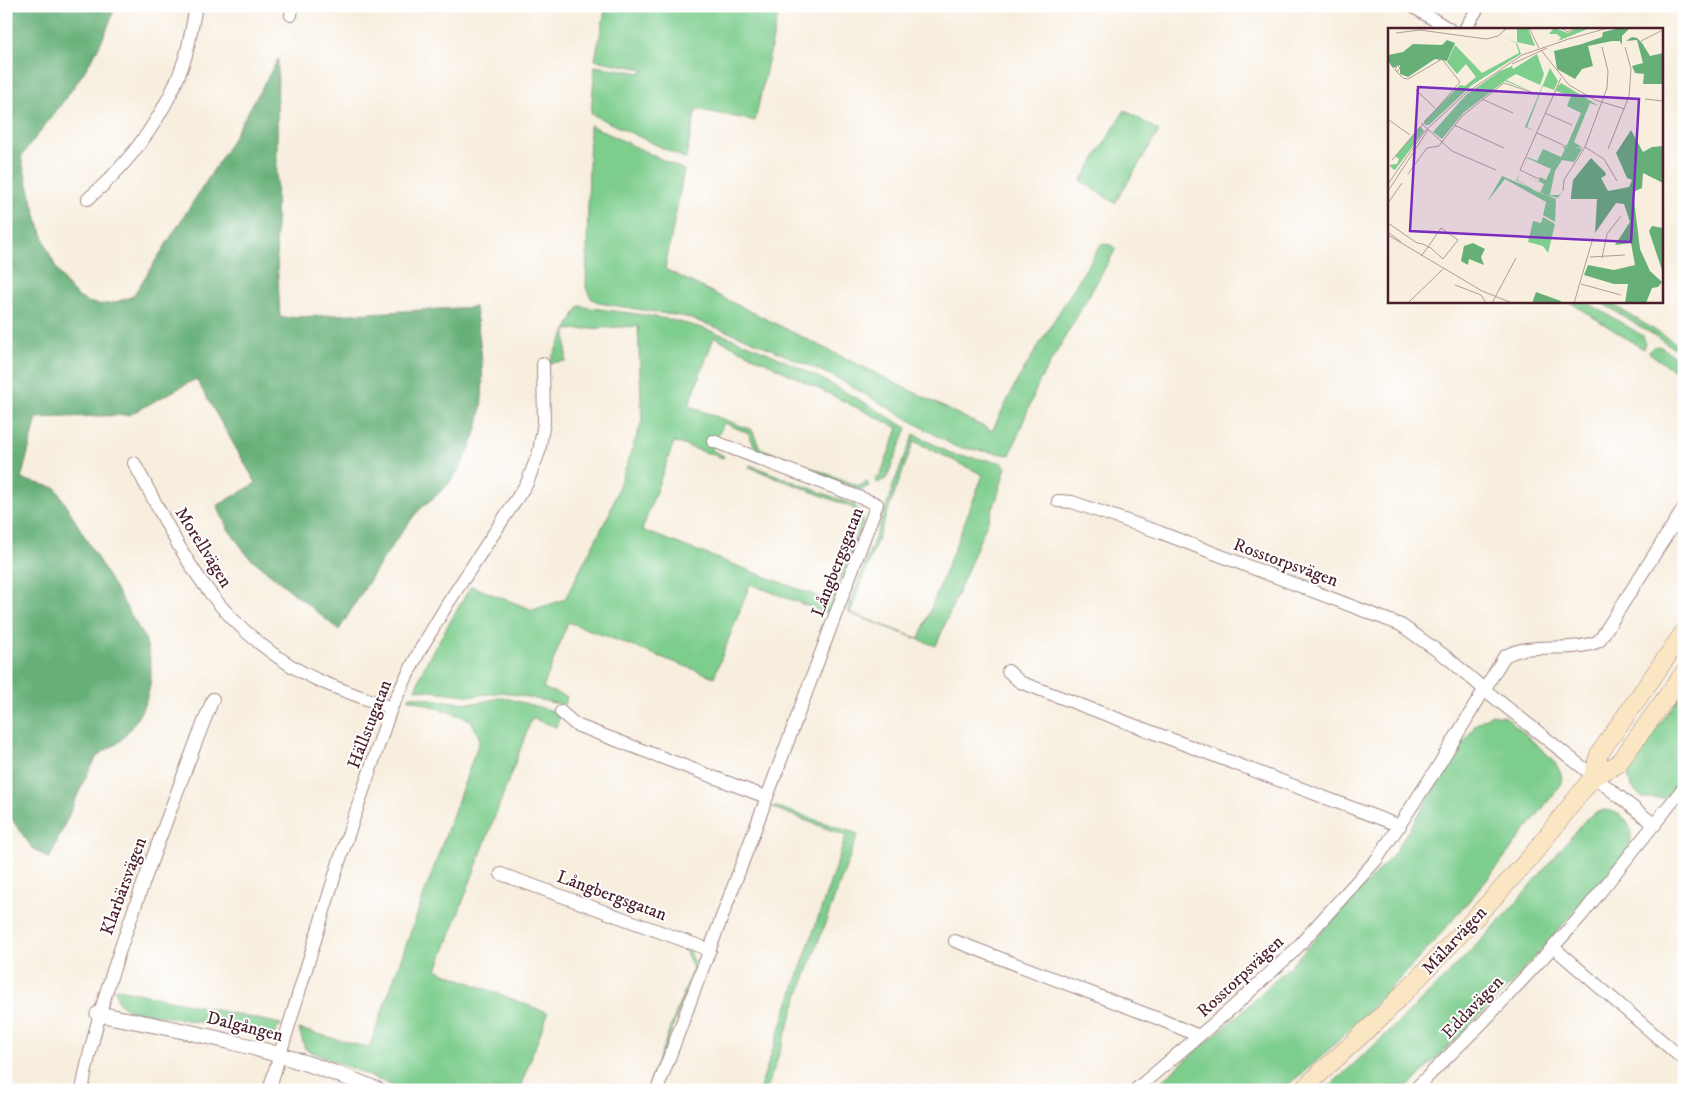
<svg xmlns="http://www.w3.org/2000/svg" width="1690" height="1096" viewBox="0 0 1690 1096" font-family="'IM FELL DW Pica',serif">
<rect width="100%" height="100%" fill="#fff"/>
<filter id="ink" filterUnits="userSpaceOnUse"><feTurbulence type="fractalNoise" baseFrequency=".02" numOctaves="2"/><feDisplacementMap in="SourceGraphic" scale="10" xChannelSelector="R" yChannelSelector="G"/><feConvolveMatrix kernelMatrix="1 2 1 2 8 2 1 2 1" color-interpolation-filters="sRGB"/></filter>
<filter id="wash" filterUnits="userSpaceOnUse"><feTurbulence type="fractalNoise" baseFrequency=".0096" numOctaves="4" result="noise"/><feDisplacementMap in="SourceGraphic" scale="20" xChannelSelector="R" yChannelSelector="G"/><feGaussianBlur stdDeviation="1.12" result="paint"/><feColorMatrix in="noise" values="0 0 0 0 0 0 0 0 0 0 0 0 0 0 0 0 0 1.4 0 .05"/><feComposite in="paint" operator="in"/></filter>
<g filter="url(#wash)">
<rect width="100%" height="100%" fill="#f7eede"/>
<path fill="#7dcd8d" stroke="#64765c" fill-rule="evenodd" d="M606,6H780L755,121L696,109L686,159L591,114L595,66L642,73L643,69L595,60Z
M1125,110L1159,131L1115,203L1081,181Z
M590,125L684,170L665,269L992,431L1018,379L1101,244L1111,245L1116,249L1039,382L1010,455L956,447L837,378L746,338L686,317L599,303L591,298L586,288Z
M1568,301H1585L1643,336L1645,342L1643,349Z
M1599,301H1607L1684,348V354Z
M579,306C614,312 650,314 684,323C764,344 837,386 907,428L886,479L877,483L875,479L880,476L898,428L714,337L689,406L752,430L760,448L859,486L867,482L869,486L861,490L757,451L748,433L724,423L711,450L724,456L723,458L674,442L642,530L830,601L860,524L853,508L749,467L750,465L854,505L862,515L863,524L832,607L826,613L750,584L714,677L568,622L543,688L567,697L564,705L503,692L474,696L415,689L427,661L471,586L533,610L565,599L609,514L642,421L638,326L566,330V361L549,363Z
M1659,346L1684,362V378L1648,352L1653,347Z
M914,434L954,455L1000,462L1006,467L996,501L936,646L847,612L892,491L891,490ZM914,441L983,475L919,639L850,613Z
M1684,691V777L1670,794L1664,798H1643C1632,789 1625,781 1629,765Z
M411,696L452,702L477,703L502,697L561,713L556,727L532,718L437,970L548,1013L519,1090H403L305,1049L299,1029L369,1048L480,739L471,720L408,698Z
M1492,714L1506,717L1547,754L1557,765L1562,777L1560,786L1486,881L1432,944L1377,1003L1318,1060L1282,1090H1151L1238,1015L1290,966L1392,856L1476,724Z
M774,806L858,834L799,994L767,1090H759L846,836L773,808Z
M1605,810C1629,812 1637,834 1626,853L1512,983L1405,1090H1325C1388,1034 1448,976 1505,915C1533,884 1559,851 1586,819L1595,813Z
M621,924L685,949L691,953L696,965L649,1090H647L693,968L685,950L622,926Z
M115,988L281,1024L274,1035L262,1037L221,1026L128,1010L118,1002Z"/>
<path fill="#66b078" stroke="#586852" d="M6,6H115C99,64 55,110 21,157C31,194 50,294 92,303C107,307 119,301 133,296L225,152L278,59L276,239L280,318L475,307C485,371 492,427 450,482C440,495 424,503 414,516C386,552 363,591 339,630L248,556L228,529L217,506L256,483L196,379L129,415L37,418L21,479L56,488L145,639C159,679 148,709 121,740C114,748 101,750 96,758C78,790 65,826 49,859L32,848L6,811Z"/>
</g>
<g filter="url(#ink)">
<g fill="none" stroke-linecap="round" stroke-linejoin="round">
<g stroke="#a08684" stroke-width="14">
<path id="minor" d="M1412,6L1449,29
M291,15L292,6
M1465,29L1479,6
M88,199C132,161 169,111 186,55C190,39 193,22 196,6
M134,463C158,506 180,555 211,594C238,629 279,663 320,681C343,691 367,699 391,708
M1058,501L1072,502L1159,532L1401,625L1449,659L1485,690L1655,825
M1008,671L1020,682L1400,826
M561,712L576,725L766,797
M501,874L710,950
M955,941L1159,1019L1199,1036
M1553,947L1684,1060
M82,1090C95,1019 118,954 142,887C165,824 188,761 213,699
M269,1090L338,865L391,708L420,650L448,603L527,483L539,452L544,422L543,364
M657,1090L877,504L713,441
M1135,1090L1232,1008L1294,951L1377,859L1437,768L1504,657C1529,640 1570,654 1599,641L1684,508
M1414,1090L1482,1023L1553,947L1581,916L1684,787"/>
</g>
<g stroke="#a08684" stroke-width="17">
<path id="tertiary" d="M98,1014C198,1033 284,1050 378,1090"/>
</g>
<g stroke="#a08684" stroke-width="19">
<path id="secondary" d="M1593,777L1599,754L1684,632
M1302,1090L1384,1014L1463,931L1529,859L1593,777L1618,764L1684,673"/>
</g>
<use href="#minor" stroke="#fff" stroke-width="12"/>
<use href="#tertiary" stroke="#fff" stroke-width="15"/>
<use href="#secondary" stroke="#fbe6c4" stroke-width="18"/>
</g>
</g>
<g text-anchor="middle" stroke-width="4" stroke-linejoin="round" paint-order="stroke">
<g font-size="18" fill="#4a1f2b" stroke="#fff">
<text transform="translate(204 547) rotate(58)" y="6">Morellvägen</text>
<text transform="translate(837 562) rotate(-69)" y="6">Långbergsgatan</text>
<text transform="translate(1286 562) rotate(20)" y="6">Rosstorpsvägen</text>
<text transform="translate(369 724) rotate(-69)" y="6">Hällstugatan</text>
<text transform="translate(123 886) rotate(-70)" y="6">Klarbärsvägen</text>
<text transform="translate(612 895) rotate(20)" y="6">Långbergsgatan</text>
<text transform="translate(1454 940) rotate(-47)" y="6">Mälarvägen</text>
<text transform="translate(1240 976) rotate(-43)" y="6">Rosstorpsvägen</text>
<text transform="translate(1472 1007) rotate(-46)" y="6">Eddavägen</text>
<text transform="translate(245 1026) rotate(14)" y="6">Dalgången</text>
</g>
</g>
<g transform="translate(1388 28)">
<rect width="275" height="275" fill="#f7eede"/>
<path d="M129,0H140L147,18L129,14ZM166,0L180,5L189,0H202L170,13L173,10L169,6H161ZM116,9L129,15L133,26L84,57L41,97H37L36,93L72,57L77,58L88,49L78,36L69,46L59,34L67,17L94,45L131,25L128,15ZM149,26L156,46L149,66L117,53L120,47L117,53L75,85L54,111L45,104L78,67L112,43L124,38L125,41ZM128,46L152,57L149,66L118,52ZM162,40L170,53L166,62L155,58L139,99L148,104L137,99ZM173,55L211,78L202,75L186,114L195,120L185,119L194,121L186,134L174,132L167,143L162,167H171L174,163L170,170L149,164L128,152L132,145L129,152L152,165L156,156L133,145L151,154L152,149L158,152L163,141L139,130L135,142L149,148L135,142L139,129L149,133L155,121L173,129L177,121L174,118L181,120L175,117H179L193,85L179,78L183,68L168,63L159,83L170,58ZM32,98L36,103L7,142L5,141L1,137L9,136L11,131L7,128ZM114,148L168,171L167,194L155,187L158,174L117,151L99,174ZM155,189L167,196L160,225L155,218L140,214L145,193L153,195Z" fill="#7dcd8d" fill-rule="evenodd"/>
<path d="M233,0H242L234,8V17L232,13H224L200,18L205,38L194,41L187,51L169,41L166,23L194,16L214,9L215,4ZM244,9L249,10L254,15L262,28L275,25V56H255L256,46L247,45L244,38L255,35L249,12L238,13ZM59,12L67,15L59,33L47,31L20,49L12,46V37L5,40L0,33V27L15,24L25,16L54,17ZM243,102L255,124L264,119L275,118V155L255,145L254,160L245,164L252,221L262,243L274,254L270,259L264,260L258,275H237L240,256H226L196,247L200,237L226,242L247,237L243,215L227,217L242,194L236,176L228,175L207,205L209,171H183V168L185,152L203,130L217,144L218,147L213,150L220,163L241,159L244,152L239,150L228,125ZM264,198L275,200V245L261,203ZM85,215L97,221L93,229L96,237L81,231L80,237L73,233L76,218ZM148,264L173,273L172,275H144Z" fill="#66b078"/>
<path fill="none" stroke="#b29b96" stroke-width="1" d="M141,0L151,20M173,0L180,4L187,0M8,5L32,2L98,11L110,8L119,0M177,12L220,0M253,13L275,2M153,22L181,57L207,72L237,81M124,36L159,20M28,62L47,80M94,71L125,85M257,71L275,73M157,85L184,97M1,92L22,107M33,95L64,123L108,142M66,97L116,120M149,105L175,117M197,119L216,131L229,153M220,121L241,68L243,41L237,19M4,132L72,54L54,31L20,51L15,50L7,42L9,37L12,40L9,44M20,146L39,120L51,118L74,88L116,55L143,64M153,152L132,142L173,50M0,156L37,103L78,65L134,27L178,12M0,163L40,102M175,163L176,152L197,119L219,60L220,43L214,19M0,175L14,155M0,195L29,215L35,216L40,219L43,220L55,231L70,212L53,200L40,219L33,228M0,204L13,214M0,207L94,263L124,275M202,229L237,227M214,230L219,206L233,188M193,256L233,267M67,257L93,267L98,275M20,275L55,241M104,275L128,230M186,275L205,210"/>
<path fill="#7b2cbf" fill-opacity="0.15" stroke="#7b2cbf" stroke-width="2.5" d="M30,59L251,71L243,214L22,203Z"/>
<rect width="275" height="275" fill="none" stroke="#4a1f2b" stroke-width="2.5"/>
</g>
<rect width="1690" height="1096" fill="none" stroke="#fff" stroke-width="25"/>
</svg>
